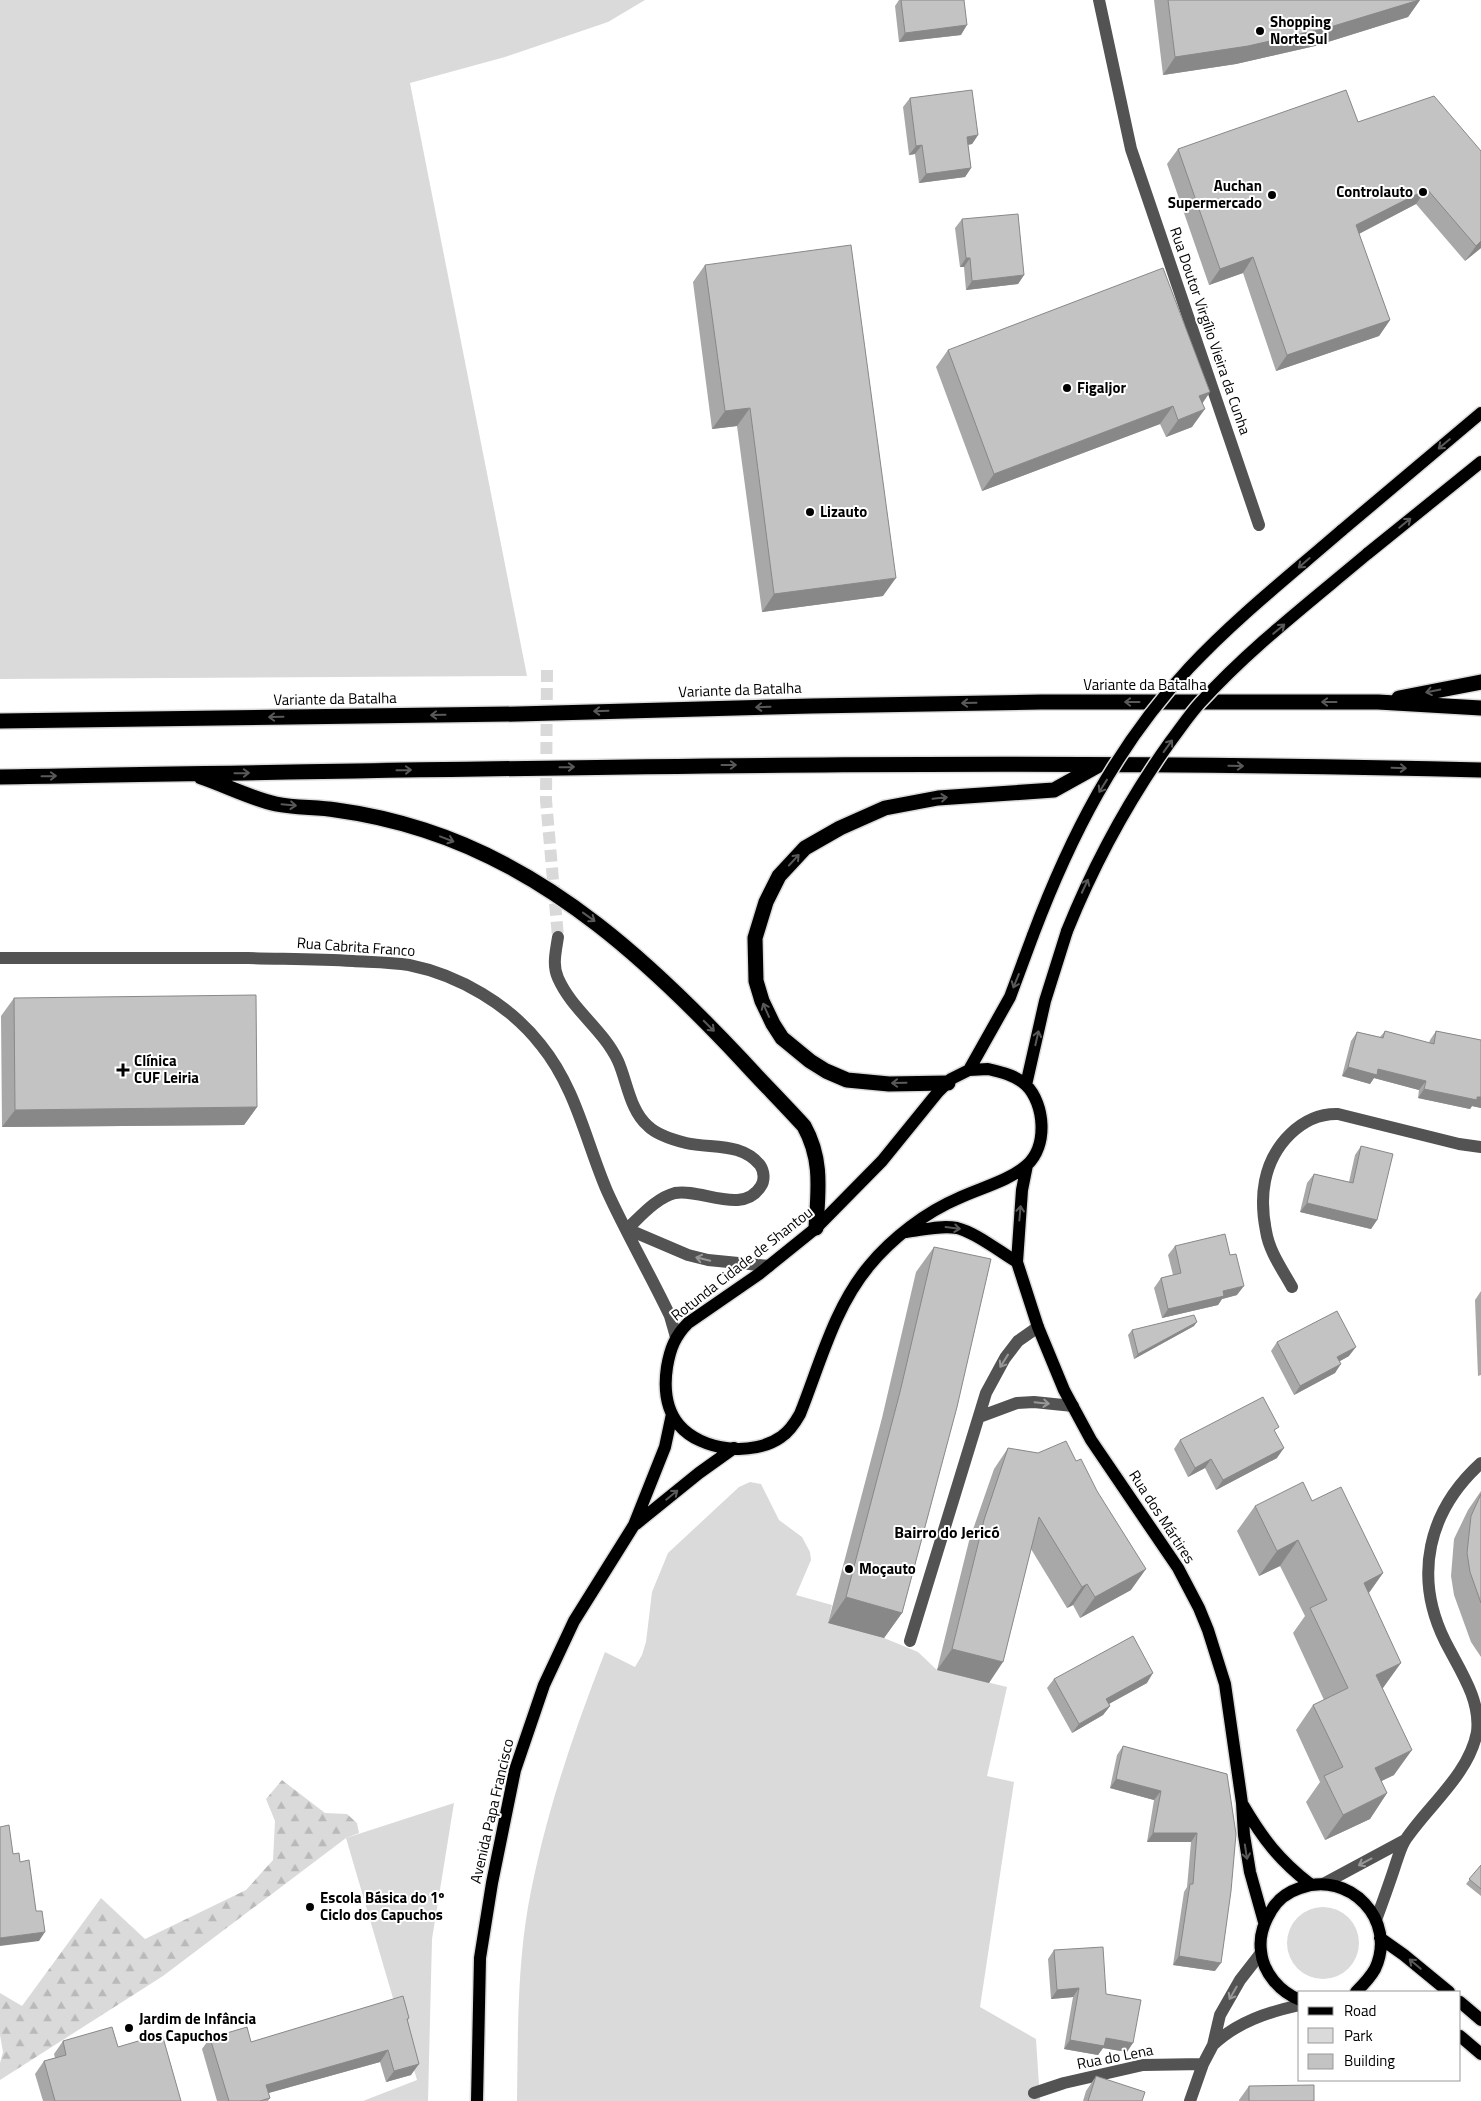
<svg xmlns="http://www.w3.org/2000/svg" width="1481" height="2101" viewBox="0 0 1481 2101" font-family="'Titillium Web',sans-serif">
<defs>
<pattern id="forest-firs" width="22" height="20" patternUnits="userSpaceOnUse" patternTransform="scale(1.25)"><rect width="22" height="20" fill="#dadada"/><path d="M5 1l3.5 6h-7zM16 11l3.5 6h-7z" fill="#b9b9b9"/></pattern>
</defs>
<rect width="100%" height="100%" fill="#fff"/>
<path fill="#dadada" d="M0,0H645L608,22L505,57L410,83L527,676L0,679Z
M750,1482L761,1484L779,1520L802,1537L810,1552L811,1560L796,1595L832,1605L828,1623L884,1638L918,1652L937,1670L1007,1687L987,1776L1014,1782L980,2007L1036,2039L1040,2101H517C518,2037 517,1971 528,1907C544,1819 572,1736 605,1652L635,1667L642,1655L646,1642L652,1592L668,1553L739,1487Z
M454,1803L432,1939L428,2101H363L417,2080L346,1838Z
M1287 1943a36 36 0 1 1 72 0a36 36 0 1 1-72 0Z"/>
<path fill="url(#forest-firs)" d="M282,1780L325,1813L347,1814L357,1823L359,1833L346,1838L163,1976L0,2080V2063L3,2052L0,2035V1993L22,2006L101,1898L145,1939L246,1890L273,1860L275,1821L266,1799Z"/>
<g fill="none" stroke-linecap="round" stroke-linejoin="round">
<path stroke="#d9d9d9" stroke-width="12" stroke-dasharray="12 6" stroke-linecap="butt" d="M547,670L546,800L558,937"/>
<g stroke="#dbdbdb" stroke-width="15">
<path id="major" d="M1341,531L1481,413
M1367,554L1481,462
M988,1069C1001,1072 1015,1075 1026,1085C1045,1104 1048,1146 1027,1165C1009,1181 980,1188 959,1198C926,1212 892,1238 869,1266C834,1308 820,1364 800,1414C795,1423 790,1431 781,1437C753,1457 701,1451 679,1425C665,1408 664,1387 667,1367C670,1349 675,1336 688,1323L759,1274L816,1228L882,1161L938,1092L951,1079L969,1070Z
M969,1070L1010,997L1033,935
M1026,1085L1045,1001L1067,931
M1027,1165L1022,1190L1017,1262L1038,1327L1064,1390L1091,1440L1178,1568L1199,1608L1208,1630L1225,1684L1242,1803L1244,1835L1250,1872L1264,1922
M906,1232C923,1230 940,1225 957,1228C975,1232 1000,1252 1017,1262
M636,1524L699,1473L734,1448
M1243,1805C1263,1839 1279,1860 1310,1884
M1380,1938L1404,1955L1449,1992
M1300,2000C1280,1992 1263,1973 1261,1951C1259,1937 1263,1924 1271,1911C1277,1900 1288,1892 1300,1888C1349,1870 1398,1920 1375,1969C1370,1978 1363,1985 1356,1992
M1460,2002L1481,2020
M1460,2036L1481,2054
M477,2101L480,1958L492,1883L515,1770L544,1685L574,1621L634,1525L665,1447L672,1414"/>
</g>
<g stroke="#dbdbdb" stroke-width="18">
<path id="highway" d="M1399,698L1481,682
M0,721L518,714L812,706L1041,702H1378L1481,708
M0,777C494,769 987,757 1481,770
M201,777C225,785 252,799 276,804C295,808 316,807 336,810C366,814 396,821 424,830C552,871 652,964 742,1060C762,1082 784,1104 804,1126C823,1160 818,1191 816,1228
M948,1083L889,1084L847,1080L826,1071L810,1061L782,1038L773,1024L762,1001L756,981L755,938L766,902L779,876L805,848L840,828L885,808L938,798L1054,790L1099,765"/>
</g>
<path stroke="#535353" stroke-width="12" d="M1099,0L1131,149L1259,525
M558,937C556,951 552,965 558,978C572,1010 603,1029 618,1061C627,1081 630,1111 648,1126C657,1135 674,1140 686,1143C712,1149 741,1142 760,1165C764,1171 765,1180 761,1186C743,1216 701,1188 675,1193C656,1198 641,1216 627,1229
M0,958C83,958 166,958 248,958C283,959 318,959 353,961C371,962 391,962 409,965C459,975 510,1005 541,1045C576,1088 586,1142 607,1191C626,1233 650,1274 670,1316L676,1337
M627,1229L688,1255L708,1260L769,1266
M1292,1287C1282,1269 1269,1251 1266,1231C1263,1216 1262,1196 1265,1181C1272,1146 1301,1113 1338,1114L1459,1144L1481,1147
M979,1417L1017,1403L1034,1402L1073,1406
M910,1641L986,1393L1005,1358L1018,1341L1038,1327
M1325,1883L1405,1840
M1376,1920C1383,1901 1390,1882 1396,1863C1399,1855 1401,1846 1406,1839C1429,1805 1469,1774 1477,1732C1481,1699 1459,1669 1445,1641C1413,1576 1428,1511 1481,1463
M1213,2045C1237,2022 1268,2012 1300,2005
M1034,2093L1064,2083L1143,2065L1203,2064
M1190,2101L1203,2064L1213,2045L1220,2015L1240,1980L1261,1953"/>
<use href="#major" stroke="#000" stroke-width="12"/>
<use href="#highway" stroke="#000" stroke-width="15"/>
<g stroke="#dbdbdb" stroke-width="15" stroke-linecap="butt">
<path id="major-bridge" d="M1067,931C1094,864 1128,801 1170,742C1180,729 1189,715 1200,703C1250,648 1310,602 1367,554
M1033,935C1070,837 1116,746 1189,668C1236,618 1289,576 1341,531"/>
</g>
<use href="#major-bridge" stroke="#000" stroke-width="12"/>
</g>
<path fill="#a8a8a8" d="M899,0H964L961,35L899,42L895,6Z
M1154,0H1420L1408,17L1315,46L1236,64L1163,75Z
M910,98L978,135L972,144L968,145L971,168L965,177L919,183L915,154L909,155L903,107Z
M1358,122L1481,151V248L1465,261L1416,204L1359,234L1390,320L1379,336L1276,371L1243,273L1209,285L1167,164L1178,149Z
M962,219L1024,275L1018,284L966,290L964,267H960L955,228Z
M705,265L883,596L762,612L737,426L712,429L693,282Z
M948,350L1210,392L1202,403L1192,427L1166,437L1160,424L982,491L936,367Z
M14,998L257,1107L244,1125L2,1127L1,1016Z
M1385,1031L1429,1043L1430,1040L1436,1031L1481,1040V1108L1472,1106L1470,1109L1418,1098L1419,1090L1374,1078L1370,1084L1342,1076L1351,1041L1357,1032L1380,1037Z
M1361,1146L1377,1220L1371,1229L1300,1212L1307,1183L1314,1174L1349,1182L1355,1155Z
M1175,1246L1237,1295L1222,1299L1218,1305L1162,1318L1154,1288L1161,1278L1173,1275L1168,1255Z
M934,1247L902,1613L884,1638L828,1623L882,1418L916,1272Z
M1481,1291V1375L1478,1376L1475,1300Z
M1194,1326L1134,1359L1128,1335L1132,1330Z
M1277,1342L1349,1356L1340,1361L1335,1373L1294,1395L1271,1351Z
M1275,1433L1277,1458L1216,1490L1205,1468L1188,1477L1174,1449L1180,1440Z
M1008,1448L1131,1590L1080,1618L1073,1605L1067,1608L1031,1549L989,1683L937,1670L969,1541L994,1469Z
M1481,1491V1657L1471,1642L1454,1595L1451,1576L1454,1539L1468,1510Z
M1312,1501L1383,1573L1369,1593L1383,1688L1382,1689L1394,1775L1381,1781L1387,1793L1370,1819L1325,1840L1306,1802L1320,1782L1296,1730L1313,1705L1324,1700L1293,1633L1305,1616L1280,1566L1259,1576L1237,1531L1255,1506Z
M1054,1679L1147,1683L1108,1704L1110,1706L1103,1715L1072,1733L1047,1688Z
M1123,1746L1227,1774L1215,1971L1173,1965L1184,1892L1187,1887L1191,1842H1147L1154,1800L1110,1788L1117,1755Z
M1481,1865V1896L1466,1884Z
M1054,1950L1106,1994L1127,2052L1103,2048L1098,2055L1064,2049L1073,1997L1051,1999L1048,1959Z
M409,2018L407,2021L411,2075L386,2082L380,2062L268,2093L270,2098L268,2101H217L202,2049L210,2038L251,2042Z
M63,2041L118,2047L181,2101H43L35,2074L44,2061L55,2058L54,2054Z
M1096,2076L1142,2101H1083L1086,2091Z
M1249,2086L1314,2101H1239V2100Z"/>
<path fill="#888" d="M1419,0H1420L1408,17L1315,46L1236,64L1163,75L1175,57Z
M967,25L961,35L899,42L905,33Z
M978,135L972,144L961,146L967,137Z
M922,145L915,154L909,155L916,146Z
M971,168L965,177L919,183L926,174Z
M1427,189L1416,204L1345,241L1356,225Z
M1481,241V248L1465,261L1476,246Z
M1253,257L1243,273L1209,285L1220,269Z
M966,258H970L964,267H960Z
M1024,275L1018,284L966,290L972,281Z
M1390,320L1379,336L1276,371L1287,355Z
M1210,392L1198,410L1199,396Z
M1173,406L1160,424L982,491L994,474Z
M750,408L737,426L712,429L725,411Z
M1205,409L1192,427L1166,437L1178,420Z
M896,578L883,596L762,612L774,594Z
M1348,1067L1378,1069L1426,1081L1419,1090L1374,1078L1370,1084L1342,1076Z
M1424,1089L1481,1097V1108L1472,1106L1470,1109L1418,1098Z
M257,1107L244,1125L2,1127L15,1110Z
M1307,1203L1377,1220L1371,1229L1300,1212Z
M1244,1286L1237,1295L1222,1299L1218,1305L1162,1318L1168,1309L1223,1291Z
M1197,1322L1194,1326L1134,1359L1138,1354Z
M1356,1347L1349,1356L1331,1366L1337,1357Z
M1341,1364L1335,1373L1294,1395L1300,1386Z
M1284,1448L1277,1458L1216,1490L1223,1480Z
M1211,1459L1205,1468L1188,1477L1195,1468Z
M1298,1540L1280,1566L1259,1576L1277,1551Z
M1146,1569L1131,1590L1080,1618L1095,1597Z
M1383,1573L1365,1598L1364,1583Z
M1087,1584L1073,1605L1067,1608L1082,1587Z
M846,1597L902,1613L884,1638L828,1623Z
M952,1649L1003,1662L989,1683L937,1670Z
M1401,1663L1383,1688L1358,1700L1376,1675Z
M1153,1673L1147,1683L1100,1709L1106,1699Z
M1110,1706L1103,1715L1072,1733L1079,1724Z
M1412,1750L1394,1775L1357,1793L1375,1768Z
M1116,1779L1161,1791L1154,1800L1110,1788Z
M1387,1793L1370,1819L1325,1840L1343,1815Z
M1153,1833H1197L1191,1842H1147Z
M45,1932L39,1941L0,1946V1938Z
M1179,1956L1221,1963L1215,1971L1173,1965Z
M1079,1988L1073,1997L1051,1999L1057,1990Z
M1106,2038L1133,2043L1127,2052L1103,2048L1098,2055L1064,2049L1070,2040Z
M388,2050L380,2062L258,2096L266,2085Z
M419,2064L411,2075L386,2082L394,2071Z"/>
<path fill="#c3c3c3" stroke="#888" d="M901,0H964L967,25L905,33Z
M1168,0H1419L1327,28L1248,46L1175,57Z
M972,90L978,135L967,137L971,168L926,174L922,145L916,146L910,98Z
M1346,90L1358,122L1434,96L1481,151V241L1476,246L1427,189L1356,225L1390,320L1287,355L1253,257L1220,269L1178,149Z
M1018,214L1024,275L972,281L970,258H966L962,219Z
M851,245L896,578L774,594L750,408L725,411L705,265Z
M1163,268L1210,392L1199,396L1205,409L1178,420L1173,406L994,474L948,350Z
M256,995L257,1107L15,1110L14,998Z
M1385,1031L1434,1044L1436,1031L1481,1040V1097H1477V1100L1424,1089L1426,1081L1378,1069L1377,1075L1348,1067L1357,1032L1383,1038Z
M1361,1146L1393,1154L1377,1220L1307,1203L1314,1174L1353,1183Z
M1225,1234L1230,1255L1236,1254L1244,1286L1223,1291L1224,1296L1168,1309L1161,1278L1181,1273L1175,1246Z
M934,1247L991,1259L957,1407L902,1613L846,1597L900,1392Z
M1337,1311L1356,1347L1337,1357L1341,1364L1300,1386L1277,1342Z
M1194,1315L1197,1322L1138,1354L1132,1330Z
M1263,1397L1279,1427L1274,1430L1284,1448L1223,1480L1211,1459L1195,1468L1180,1440Z
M1066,1441L1076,1461L1081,1459L1097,1491L1146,1569L1095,1597L1087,1584L1082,1587L1039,1517L1003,1662L952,1649L984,1520L1008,1448L1038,1453Z
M1303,1482L1312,1501L1341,1487L1383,1573L1364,1583L1401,1663L1376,1675L1412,1750L1375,1768L1387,1793L1343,1815L1324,1776L1343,1767L1313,1705L1348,1688L1310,1608L1327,1600L1298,1540L1277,1551L1255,1506Z
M1481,1494V1603L1470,1572L1467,1553L1471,1516Z
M1133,1636L1153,1673L1106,1699L1110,1706L1079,1724L1054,1679Z
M1123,1746L1227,1774L1236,1834L1231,1891L1221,1963L1179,1956L1190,1884H1193L1197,1833H1153L1161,1791L1116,1779Z
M9,1825L13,1854L19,1853L20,1862L29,1860L36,1911H42L45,1932L0,1938V1827Z
M1481,1865V1889L1469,1879Z
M1103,1947L1106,1994L1141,2000L1133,2043L1106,2038L1104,2046L1070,2040L1079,1988L1057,1990L1054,1950Z
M403,1996L409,2018L407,2019L419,2064L394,2071L388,2050L266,2085L270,2098L260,2101H229L210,2038L247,2027L251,2042Z
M112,2027L118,2047L162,2034L181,2101H55L44,2061L66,2055L63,2041Z
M1096,2076L1145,2092L1142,2101H1088Z
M1314,2085V2101H1249V2086Z"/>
<defs><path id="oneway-shaft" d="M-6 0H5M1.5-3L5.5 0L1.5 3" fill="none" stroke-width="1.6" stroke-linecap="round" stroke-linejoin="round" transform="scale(1.25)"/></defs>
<g stroke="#595959">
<use href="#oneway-shaft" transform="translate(1444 444) rotate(140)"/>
<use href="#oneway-shaft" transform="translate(1405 523) rotate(-39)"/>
<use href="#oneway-shaft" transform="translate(1304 563) rotate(139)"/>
<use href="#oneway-shaft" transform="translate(1279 629) rotate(-40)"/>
<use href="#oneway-shaft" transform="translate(1433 691) rotate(169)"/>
<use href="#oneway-shaft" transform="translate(1132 702) rotate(180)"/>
<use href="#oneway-shaft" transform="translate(1329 702) rotate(180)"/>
<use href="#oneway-shaft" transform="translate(969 703) rotate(179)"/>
<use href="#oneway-shaft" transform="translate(763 707) rotate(178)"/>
<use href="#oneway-shaft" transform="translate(601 711) rotate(178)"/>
<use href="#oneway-shaft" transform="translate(438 715) rotate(179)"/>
<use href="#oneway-shaft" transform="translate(276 717) rotate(179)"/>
<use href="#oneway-shaft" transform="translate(1168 746) rotate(-54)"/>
<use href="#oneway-shaft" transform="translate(729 765)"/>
<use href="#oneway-shaft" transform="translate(1236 766) rotate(1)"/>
<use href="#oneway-shaft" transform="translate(567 767) rotate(-1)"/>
<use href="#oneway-shaft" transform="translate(1399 768) rotate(2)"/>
<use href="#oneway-shaft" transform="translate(404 770) rotate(-1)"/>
<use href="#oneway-shaft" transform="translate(242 773) rotate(-1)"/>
<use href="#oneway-shaft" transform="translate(49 776) rotate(-1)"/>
<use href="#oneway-shaft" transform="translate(1103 786) rotate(122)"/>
<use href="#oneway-shaft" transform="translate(940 798) rotate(-6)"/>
<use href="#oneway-shaft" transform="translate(289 805) rotate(5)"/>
<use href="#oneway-shaft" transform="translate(447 839) rotate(21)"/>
<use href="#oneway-shaft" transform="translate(794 860) rotate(-47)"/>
<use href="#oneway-shaft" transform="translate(1085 886) rotate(-65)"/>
<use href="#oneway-shaft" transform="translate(589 917) rotate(36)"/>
<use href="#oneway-shaft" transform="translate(1016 981) rotate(112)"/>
<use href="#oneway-shaft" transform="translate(766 1010) rotate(-114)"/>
<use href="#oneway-shaft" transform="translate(709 1026) rotate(45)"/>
<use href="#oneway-shaft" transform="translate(1037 1038) rotate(-77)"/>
<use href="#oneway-shaft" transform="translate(899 1083) rotate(179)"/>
<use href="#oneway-shaft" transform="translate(1020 1213) rotate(-85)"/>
<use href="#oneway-shaft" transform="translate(953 1228) rotate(7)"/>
<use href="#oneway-shaft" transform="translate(672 1495) rotate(-39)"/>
<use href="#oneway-shaft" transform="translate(1246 1852) rotate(81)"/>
<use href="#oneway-shaft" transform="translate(1415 1964) rotate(-140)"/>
</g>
<g stroke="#989898">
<use href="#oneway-shaft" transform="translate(703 1259) rotate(-166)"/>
<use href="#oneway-shaft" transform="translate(1004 1361) rotate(122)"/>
<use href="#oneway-shaft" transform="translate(1042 1403) rotate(6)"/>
<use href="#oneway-shaft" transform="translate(1365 1862) rotate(152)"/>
<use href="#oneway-shaft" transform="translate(1233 1993) rotate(120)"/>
</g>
<g fill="#000" stroke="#fff" stroke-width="2">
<circle cx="1260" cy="31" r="5"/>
<circle cx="1423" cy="192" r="5"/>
<circle cx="1272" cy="195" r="5"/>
<circle cx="1067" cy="388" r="5"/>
<circle cx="810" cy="512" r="5"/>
<path d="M120.5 1062.5h5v5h5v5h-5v5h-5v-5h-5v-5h5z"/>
<circle cx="849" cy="1569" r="5"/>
<circle cx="310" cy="1907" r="5"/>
<circle cx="129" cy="2028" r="5"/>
</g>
<g text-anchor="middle" stroke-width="4" stroke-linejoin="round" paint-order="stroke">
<g font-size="15" font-weight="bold" fill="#000" stroke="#fff" text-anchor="start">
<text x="1270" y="27">Shopping<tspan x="1270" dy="17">NorteSul</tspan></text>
<text x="1262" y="191" text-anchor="end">Auchan<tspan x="1262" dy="17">Supermercado</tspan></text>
<text x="1413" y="197" text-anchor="end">Controlauto</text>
<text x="1077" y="393">Figaljor</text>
<text x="820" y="517">Lizauto</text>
<text x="134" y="1066">Clínica<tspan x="134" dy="17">CUF Leiria</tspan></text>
<text x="859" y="1574">Moçauto</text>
<text x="320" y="1903">Escola Básica do 1º<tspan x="320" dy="17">Ciclo dos Capuchos</tspan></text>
<text x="139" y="2024">Jardim de Infância<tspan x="139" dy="17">dos Capuchos</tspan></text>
</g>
<g font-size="15" fill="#000" stroke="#fff">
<text transform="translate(1210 331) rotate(71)" y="5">Rua Doutor Virgílio Vieira da Cunha</text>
<text x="1145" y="690">Variante da Batalha</text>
<text transform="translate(740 690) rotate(-2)" y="5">Variante da Batalha</text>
<text transform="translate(335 699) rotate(-1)" y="5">Variante da Batalha</text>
<text transform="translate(356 947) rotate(4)" y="5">Rua Cabrita Franco</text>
<text transform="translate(742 1264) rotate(-38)" y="5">Rotunda Cidade de Shantou</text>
<text transform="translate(1162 1517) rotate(57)" y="5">Rua dos Mártires</text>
<text transform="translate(492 1811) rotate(-77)" y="5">Avenida Papa Francisco</text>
<text transform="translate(1115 2057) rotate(-11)" y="5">Rua do Lena</text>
</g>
<g font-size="16" font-weight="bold" fill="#000" stroke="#fff">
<text x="947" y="1538">Bairro do Jericó</text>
</g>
</g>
<rect x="1298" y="1991" width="162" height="90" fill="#ffffff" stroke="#999999"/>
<rect x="1308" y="2007" width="25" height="8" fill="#000000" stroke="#999999"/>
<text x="1344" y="2016" font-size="15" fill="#000000">Road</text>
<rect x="1308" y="2028" width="25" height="15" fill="#dadada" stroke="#999999"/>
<text x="1344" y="2041" font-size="15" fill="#000000">Park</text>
<rect x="1308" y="2054" width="25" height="15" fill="#c3c3c3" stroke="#999999"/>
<text x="1344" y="2066" font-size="15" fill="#000000">Building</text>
</svg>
